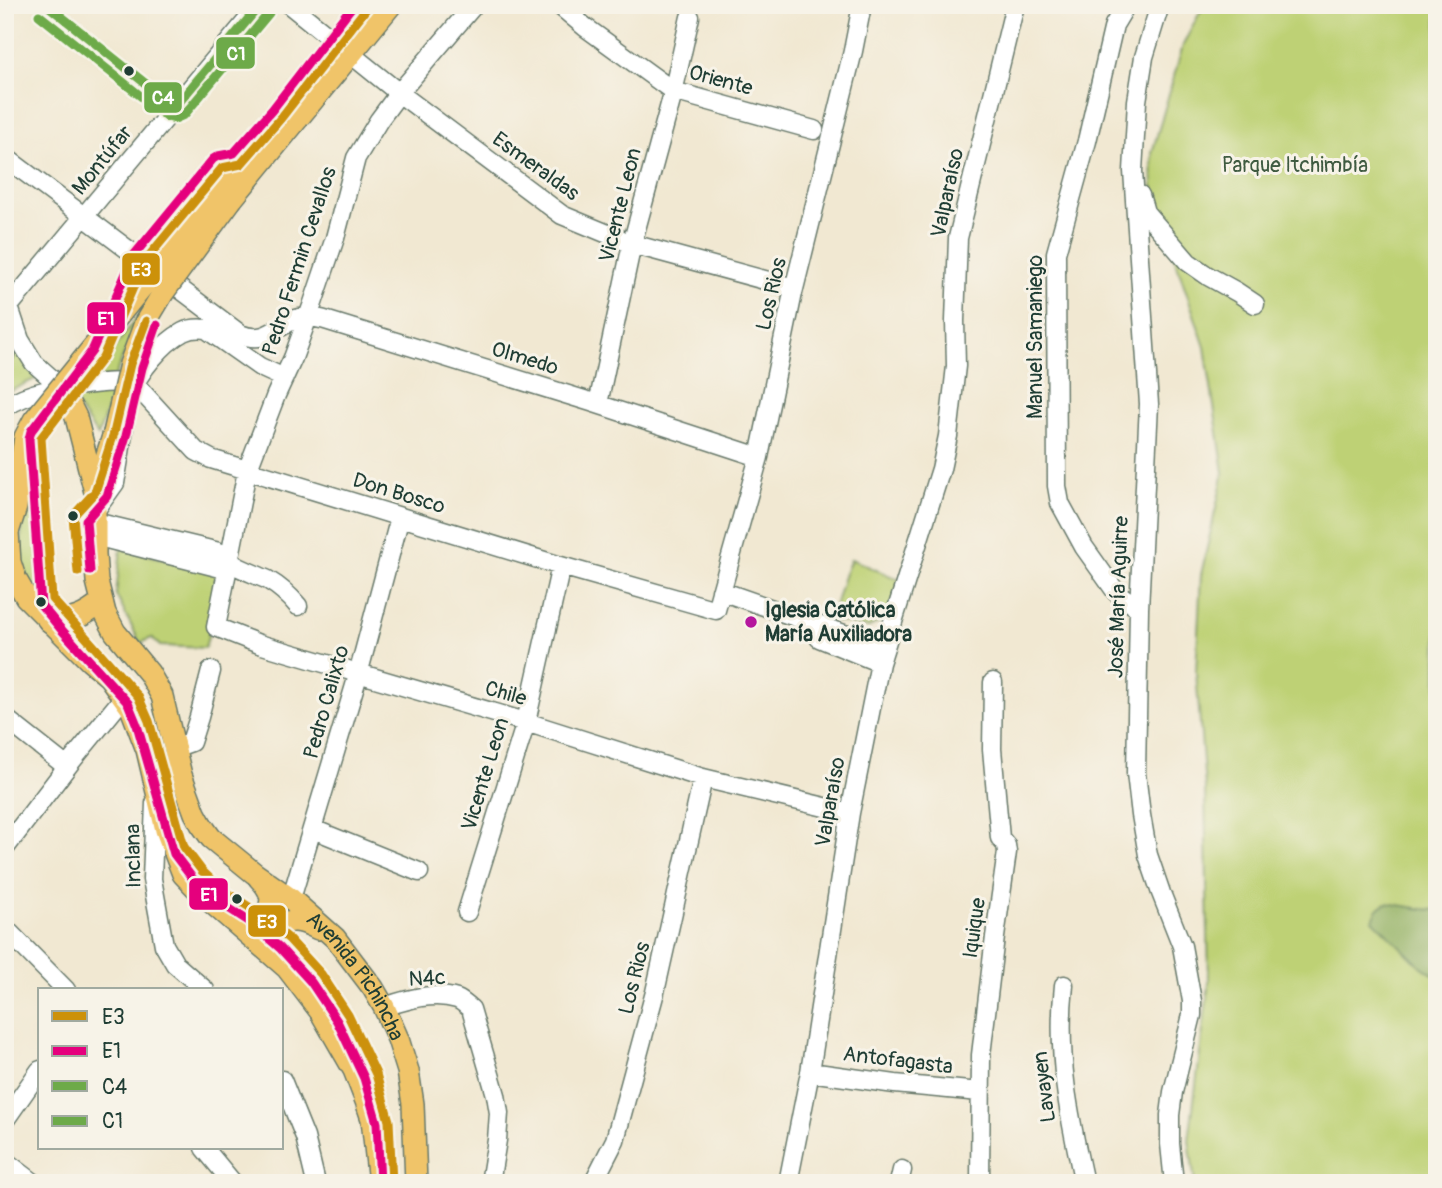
<svg xmlns="http://www.w3.org/2000/svg" width="1442" height="1188" viewBox="0 0 1442 1188" font-family="Pangolin,sans-serif">
<rect width="100%" height="100%" fill="#f7f3e8"/>
<filter id="ink" filterUnits="userSpaceOnUse"><feTurbulence type="fractalNoise" baseFrequency=".0143" numOctaves="2"/><feDisplacementMap in="SourceGraphic" scale="14" xChannelSelector="R" yChannelSelector="G"/><feConvolveMatrix kernelMatrix="1 2 1 2 8 2 1 2 1" color-interpolation-filters="sRGB"/></filter>
<filter id="wash" filterUnits="userSpaceOnUse"><feTurbulence type="fractalNoise" baseFrequency=".00686" numOctaves="4" result="noise"/><feDisplacementMap in="SourceGraphic" scale="28" xChannelSelector="R" yChannelSelector="G"/><feGaussianBlur stdDeviation="1.57" result="paint"/><feColorMatrix in="noise" values="0 0 0 0 0 0 0 0 0 0 0 0 0 0 0 0 0 1.4 0 .05"/><feComposite in="paint" operator="in"/></filter>
<g filter="url(#wash)">
<rect width="100%" height="100%" fill="#f1e8d2"/>
<path fill="#bed174" stroke="#6e8754" stroke-width="2" d="M1208,5H1437V1183H1195L1189,1140L1209,983L1205,787L1196,672L1201,575L1224,472L1205,347L1153,194L1152,153L1183,45L1200,12Z
M143,309L115,376L90,381Z
M12,344L39,377L6,393Z
M115,386L98,436L74,402L84,392Z
M36,435L46,575L34,600L20,571L21,538L31,439Z
M121,548L225,575L205,648L160,646L152,638L140,643L116,595Z
M851,559L900,580L887,623L879,622L868,628L831,620L844,576Z"/>
<path fill="#96b366" stroke="#5a784d" stroke-width="2" d="M1387,903L1422,909L1437,910V977L1418,964L1373,920C1376,911 1378,907 1387,903Z"/>
</g>
<g filter="url(#ink)">
<g fill="none" stroke-linecap="round" stroke-linejoin="round">
<g stroke="#68796b" stroke-width="21">
<path id="minor" d="M290,5L399,93L562,215L632,244L794,288
M474,5L399,93L379,120L356,158L335,238L312,306L293,358L276,395L247,471L216,627L259,644L529,723L703,778L850,813
M559,5L585,27L673,91L814,130
M1126,5L1114,25L1087,141L1056,253L1057,486L1060,503L1084,547L1116,592L1139,609
M1160,5L1144,57L1137,101L1133,171L1149,404L1139,609L1136,773L1141,815L1148,855L1161,893L1182,946L1192,1001V1015L1173,1092L1170,1115V1144L1174,1183
M5,157L240,334C271,347 281,317 308,317C313,317 320,319 325,320L591,402L759,457
M1140,195L1145,212L1188,262L1208,276L1237,292L1255,304
M5,303L9,307L20,340L34,363L61,387
M5,311L260,5
M5,355L9,313
M132,393C137,372 164,342 183,332C191,328 198,328 206,329L260,367L284,378
M598,404L632,244L672,97L690,17
M5,407C30,391 56,388 85,385C102,383 117,381 134,383L196,451L211,459L561,566L716,610L759,457L793,293L853,51L862,5
M95,511L115,483L125,423
M95,522L219,552C234,568 249,571 268,580C280,587 289,595 298,606
M95,536L221,568L228,562
M721,591L884,648
M819,638L880,663
M5,718L67,767
M174,748L191,742L199,717L211,671
M155,803L152,879L164,945L175,964L205,990
M313,829L419,872
M5,848L70,763L124,697
M291,899L356,682L400,517
M467,912L526,722L561,566
M5,928L66,990
M1064,985C1056,1055 1069,1115 1084,1183
M384,1007C406,1000 433,991 457,999C462,1001 466,1005 471,1009L496,1095L499,1113L497,1140L490,1183
M810,1072L895,1084L980,1092
M282,1080L305,1137L316,1183
M5,1120L40,1070
M204,1148L233,1183
M5,1161L34,1183
M593,1183L615,1140L655,992L703,778
M788,1183L810,1072L850,813L880,663L941,469L948,436L956,366L955,321L958,238L1015,5
M899,1183L902,1170
M980,1183L981,1055L995,937L1007,852L1006,845L1000,838L992,749L993,682"/>
</g>
<g stroke="#68796b" stroke-width="24">
<g id="major">
<path d="M220,191L281,118L369,5"/>
<path d="M232,199L391,5"/>
<path d="M144,262L222,168H225"/>
<path d="M61,387L76,417L95,492"/>
<path id="s1" d="M114,433L95,492V555L97,581L105,613L115,632L149,673L162,696L181,775L195,813L201,824L211,838L254,873L291,899L335,938L373,988L384,1007L398,1039L408,1071L413,1104L416,1183"/>
<path d="M19,478L16,507L8,532L10,562L15,578L26,597L90,661L109,677L131,708L147,750L166,830L183,874L204,896L287,968L320,1011L354,1070L366,1101L372,1119L379,1183"/>
<path d="M49,621C73,621 84,617 102,602"/>
<path d="M227,914C241,919 250,921 264,918C275,902 272,891 259,878"/>
<path d="M286,965L277,941L281,924C296,918 305,922 318,929"/>
</g>
</g>
<use href="#minor" stroke="#fff" stroke-width="18"/>
<use href="#major" stroke="#f0c469" stroke-width="21"/>
<g stroke="#68796b" stroke-width="24" stroke-linecap="butt">
<path id="major-bridge" d="M114,433L130,364L145,323L163,293L232,199
M19,478L25,437L34,420L220,191"/>
</g>
<use href="#major-bridge" stroke="#f0c469" stroke-width="21"/>
<g stroke="#f7f3e8" stroke-width="14">
<path id="bus-1" d="M369,5L281,118L241,164L222,168L144,262L103,357L41,438L52,599L138,696L149,721L184,847L202,871L221,889L257,912L289,939L321,974L348,1015L376,1074L389,1121L392,1183
M78,572L73,516L95,492L114,433L130,364L146,321"/>
</g>
<g stroke="#f7f3e8" stroke-width="14">
<path id="bus-2" d="M353,5L272,110L234,153L218,156L213,159L134,255L92,351L31,431L29,439L41,605L60,628L128,703L137,725L174,854L193,879L213,898L250,922L280,948L311,982L337,1021L364,1078L377,1123L380,1183
M90,571L86,520L107,496L126,436L142,368L157,325"/>
</g>
<g stroke="#f7f3e8" stroke-width="14">
<path id="bus-3" d="M47,5L175,107L260,5"/>
</g>
<g stroke="#f7f3e8" stroke-width="14">
<path id="bus-4" d="M39,15L167,117L175,119L184,115L269,13"/>
</g>
<use href="#bus-1" stroke="#cc910a" stroke-width="9"/>
<use href="#bus-2" stroke="#e5007d" stroke-width="9"/>
<use href="#bus-3" stroke="#6daa49" stroke-width="9"/>
<use href="#bus-4" stroke="#6daa49" stroke-width="9"/>
</g>
</g>
<g fill="#1f3d34" stroke="#f7f3e8" stroke-width="2.5">
<circle cx="129" cy="71" r="6"/>
<circle cx="73" cy="516" r="6"/>
<circle cx="41" cy="602" r="6"/>
<circle cx="237" cy="899" r="6"/>
</g>
<circle fill="#b5179e" stroke="#f7f3e8" stroke-width="2.5" cx="751" cy="622" r="7"/>
<g text-anchor="middle" stroke-width="6" stroke-linejoin="round" paint-order="stroke">
<g font-size="21" fill="#1f3d34" stroke="#f7f3e8">
<text transform="translate(721 80) rotate(15)" y="7">Oriente</text>
<text transform="translate(102 160) rotate(-51)" y="7">Montúfar</text>
<text transform="translate(536 166) rotate(36)" y="7">Esmeraldas</text>
<text transform="translate(947 193) rotate(-78)" y="7">Valparaíso</text>
<text transform="translate(620 205) rotate(-76)" y="7">Vicente Leon</text>
<text transform="translate(299 261) rotate(-72)" y="7">Pedro Fermin Cevallos</text>
<text transform="translate(771 294) rotate(-77)" y="7">Los Rios</text>
<text transform="translate(1035 337) rotate(-90)" y="7">Manuel Samaniego</text>
<text transform="translate(525 358) rotate(17)" y="7">Olmedo</text>
<text transform="translate(399 493) rotate(17)" y="7">Don Bosco</text>
<text transform="translate(1118 597) rotate(-88)" y="7">José María Aguirre</text>
<text transform="translate(506 693) rotate(16)" y="7">Chile</text>
<text transform="translate(326 702) rotate(-74)" y="7">Pedro Calixto</text>
<text transform="translate(485 774) rotate(-73)" y="7">Vicente Leon</text>
<text transform="translate(830 802) rotate(-80)" y="7">Valparaíso</text>
<text transform="translate(133 856) rotate(-91)" y="7">Inclana</text>
<text transform="translate(974 928) rotate(-82)" y="7">Iquique</text>
<text transform="translate(427 978) rotate(-3)" y="7">N4c</text>
<text transform="translate(634 978) rotate(-76)" y="7">Los Rios</text>
<text dy="7" stroke="none"><textPath href="#s1" startOffset="639">Avenida Pichincha</textPath></text>
<text transform="translate(898 1060) rotate(7)" y="7">Antofagasta</text>
<text transform="translate(1044 1087) rotate(-97)" y="7">Lavayen</text>
</g>
<g font-size="21" fill="#3f5b41" stroke="#f7f3e8">
<text x="1295" y="172">Parque Itchimbía</text>
</g>
<g font-size="21" font-weight="bold" fill="#1f3d34" stroke="#f7f3e8" text-anchor="start">
<text x="765" y="617">Iglesia Católica<tspan x="765" dy="24">María Auxiliadora</tspan></text>
</g>
</g>
<g stroke="#f7f3e8" stroke-width="2.5">
<rect x="215" y="36" width="41" height="34" rx="7" fill="#6daa49"/>
<rect x="143" y="81" width="40" height="33" rx="7" fill="#6daa49"/>
<rect x="121" y="252" width="40" height="34" rx="7" fill="#cc910a"/>
<rect x="86" y="301" width="40" height="34" rx="7" fill="#e5007d"/>
<rect x="188" y="877" width="41" height="34" rx="7" fill="#e5007d"/>
<rect x="247" y="904" width="40" height="34" rx="7" fill="#cc910a"/>
</g>
<g font-size="19" text-anchor="middle" font-weight="bold" fill="#fff">
<text x="236" y="60">C1</text>
<text x="163" y="104">C4</text>
<text x="141" y="276">E3</text>
<text x="106" y="325">E1</text>
<text x="209" y="901">E1</text>
<text x="267" y="928">E3</text>
</g>
<rect width="1442" height="1188" fill="none" stroke="#f7f3e8" stroke-width="28"/>
<rect x="38" y="988" width="245" height="161" fill="#f7f3e8" stroke="#a1aaa0" stroke-width="2"/>
<rect x="52" y="1011" width="35" height="10" fill="#cc910a" stroke="#a1aaa0" stroke-width="2"/>
<text x="102" y="1024" font-size="21" fill="#1f3d34">E3</text>
<rect x="52" y="1046" width="35" height="10" fill="#e5007d" stroke="#a1aaa0" stroke-width="2"/>
<text x="102" y="1058" font-size="21" fill="#1f3d34">E1</text>
<rect x="52" y="1081" width="35" height="10" fill="#6daa49" stroke="#a1aaa0" stroke-width="2"/>
<text x="102" y="1094" font-size="21" fill="#1f3d34">C4</text>
<rect x="52" y="1116" width="35" height="10" fill="#6daa49" stroke="#a1aaa0" stroke-width="2"/>
<text x="102" y="1128" font-size="21" fill="#1f3d34">C1</text>
</svg>
